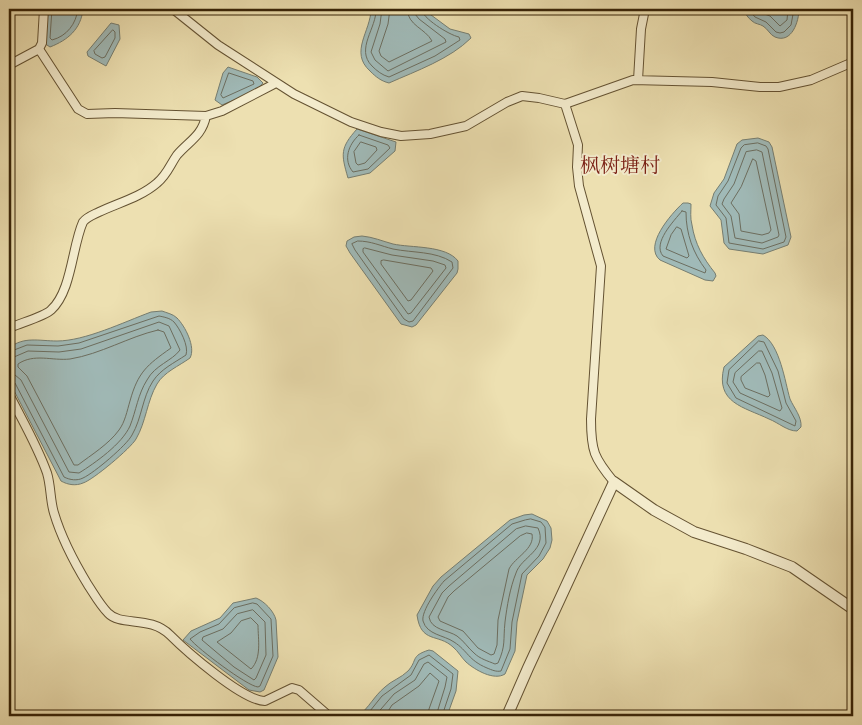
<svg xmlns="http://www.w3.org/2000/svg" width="862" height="725" viewBox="0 0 862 725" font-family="'Gentium Book Plus','Noto Serif SC',serif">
<rect width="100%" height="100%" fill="#ede0b1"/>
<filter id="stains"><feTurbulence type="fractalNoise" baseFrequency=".004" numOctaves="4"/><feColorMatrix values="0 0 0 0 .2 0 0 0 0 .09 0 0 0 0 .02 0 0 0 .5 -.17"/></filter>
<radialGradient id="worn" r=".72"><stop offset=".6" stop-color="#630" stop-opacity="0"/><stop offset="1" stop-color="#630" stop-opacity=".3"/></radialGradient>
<path fill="#a0bab8" stroke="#767e71" d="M47,9H83C81,29 68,40 50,47L44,43Z
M371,9H423L450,29L469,34L471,38C450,59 416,71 389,83C381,81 376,77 370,71C349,52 371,31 371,9Z
M742,9H799C799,21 792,44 775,37C770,35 768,29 763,26C760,24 755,24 752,21C748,18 745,13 742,9Z
M111,23L119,25L120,39L106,66L88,56L87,52Z
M228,67L257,77L263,83C257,93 233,100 222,105L215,100L223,73Z
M357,129L396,142L395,151L370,173L348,178C341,154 340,148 357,129Z
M758,138L769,142L772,147L791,237L788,245L763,254L729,249L724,243L721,220L710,206L714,193L724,179L737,144L742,140Z
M683,203H688L691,204C691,211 690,218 692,225C695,244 703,258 715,273L716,276L713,281L705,280L660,260C643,246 671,214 683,203Z
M362,236C373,237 382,241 393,244C411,248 446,245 458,261V269L457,273L416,325L412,327L401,324L350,253L346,246L347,241L354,237Z
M162,311C167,313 173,314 177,318C185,326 196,347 190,358C179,366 164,372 157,384C147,401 146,422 136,439C131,448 93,480 83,483C76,486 68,485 61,481L9,381V348C24,336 39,341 57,341C85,341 124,322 151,312Z
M763,335C780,345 785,382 790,399C794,408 802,417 801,427L797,431C787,431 779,423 769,419C744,407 715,403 724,367L758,336Z
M532,514L547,521L551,528L552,540L550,548L543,559L527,575L517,622L515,651L505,674C494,681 475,670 466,662C461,657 458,651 453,647C438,633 421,644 417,615L433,586L441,577L510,520L524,515Z
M256,598C264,601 274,611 276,620L278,657L264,690L260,692L249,690L183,640L191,631L220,618L233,603Z
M429,650L433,651L458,671L456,691L447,716H358C369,708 374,696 385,687C391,681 401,678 408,671C418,660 410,656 429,650Z"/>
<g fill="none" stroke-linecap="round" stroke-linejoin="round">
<path stroke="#6c6e60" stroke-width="1" d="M52,9L50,38L52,40C67,36 76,24 78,9
M376,9C377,28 355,49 372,66C377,71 382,75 389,77L435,56L460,40L459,37C449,35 422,18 421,9
M382,9L380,24L371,52L375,60L388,71L446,42L445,39L419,19L415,14V9
M390,9L388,24L379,51L381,56L389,62L432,41C425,28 408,26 407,9
M748,9L755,17L766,22L776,32L780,33L784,32L791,25L794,9
M757,9L759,12L770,16L780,26L787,20L788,9
M113,30L115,32V38L105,57L102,58L95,54L94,51Z
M229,73L253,81L254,84L223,98L221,95Z
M359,135L388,145L390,148L368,169L353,172C343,160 348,145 359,135Z
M361,142L376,147L377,150L365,163L358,165L356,163L354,152Z
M758,143L766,146L768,149L786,237L784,242L763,249L729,243L726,218L716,205L718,196L728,181L741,148L744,145Z
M757,150L762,152L779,235L778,237L762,243L735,238L731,216L722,204L724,199L734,184L746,152Z
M753,159L756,161L771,230L769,233L762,235L741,231L739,214L731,203L741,187Z
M682,211L686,212C686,234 693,253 706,270L705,273L663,256C652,243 674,221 682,211Z
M677,227L681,229L689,256L687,258L666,249L671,235Z
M358,241C371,241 381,246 393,249C413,253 435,251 452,262L453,268L413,321L409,322L404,319L355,250L352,244Z
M365,248L392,255L433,261L445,265L446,268L411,313L408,314L363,252V249Z
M384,260L431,268L433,271L411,300L408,301L381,264V261Z
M158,330L164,332L171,348C147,365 138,372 130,401C127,411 125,422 119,430C109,444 91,455 78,465H74L27,376L18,367V364C34,353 52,361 70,359C101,354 128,337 158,330Z
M759,341L764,342L778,371L786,403L796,421L795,426L736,398L727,383L729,370Z
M759,351H762L772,373L782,408L780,411L740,393L733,382L735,373Z
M9,352L27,345L58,346L79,343L159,316C164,317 170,318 174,322C180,329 189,346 186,355C174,363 161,369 153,381C142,398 142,418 132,435C127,445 94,473 83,478C77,481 70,480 64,477L15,383L9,380
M9,358L14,357L28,351L59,352L81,349L159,322L169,326L180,350C172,361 155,365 147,380C138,394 136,411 130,426C122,444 95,463 79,473L69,472L21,380L15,375L9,373
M757,363H760L765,375L770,395L768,397L745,388L741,380V377Z
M531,519L541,522L545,527L546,543L539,556L522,574L512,622L510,649L501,671C496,672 492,670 487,668C468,660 468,651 454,642C444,635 427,635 423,621C421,611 438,588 444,581L512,524L525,520Z
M526,526L538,528C548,550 521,557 516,573C510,588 507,606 505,622C503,641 506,645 498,663L495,664C488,661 480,659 474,653C468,648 464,641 457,636C448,630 431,630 429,617L442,593L449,586L516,529Z
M527,533L532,534C535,549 515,557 509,569L498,620L497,645L494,654L491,655L478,648L463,631L440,621L438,617L448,597L454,591L520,536Z
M253,603L257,604L271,619L273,656L260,686L258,687C247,686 198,649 190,639L200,632L219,624L234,608Z
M253,610L265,622L266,655L256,678L254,680L234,667L202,640L203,637L223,629L237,614Z
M251,618L258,625C258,639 262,658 251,669L217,642L231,633L241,621Z
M366,716L382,696L411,675L419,660L429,655L453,674L451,689L442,716
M375,716L394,694L415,680L424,664L428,662L447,677L445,687L436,716
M385,716L392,705L419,686L430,673L439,681L429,709L428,716"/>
<g stroke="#645232" stroke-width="10">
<path id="minor" d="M173,9L218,45L294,94L351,122L381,132L401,136L430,134L466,126L507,102L522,96L539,98L565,104L633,80L712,82L760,87H779L811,80L853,62
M39,49L78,109L87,114L115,113L206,116L222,111L276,83
M9,65L39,49L42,43L44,9
M638,80L641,29L645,9
M565,104L578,145L577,167L579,186L601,266L591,419C591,451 594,458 614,482
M9,330L12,327C21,323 45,316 51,310C72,291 72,246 83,222C87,217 93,215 99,212C118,203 141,197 157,183C167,175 170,165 177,155C189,141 202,136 206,116
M9,394C22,420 37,445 47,473C51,486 50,500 54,513C62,540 74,562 88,585C94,594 100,605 108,613C121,627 150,615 170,635C186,651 243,701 265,701L292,688L299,690L329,716"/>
</g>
<g stroke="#645232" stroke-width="12">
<path id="tertiary" d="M507,716L528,668L614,482L654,510L694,532L746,549L792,567L853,609"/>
</g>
<use href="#minor" stroke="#f3ebcc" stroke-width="8"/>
<use href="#tertiary" stroke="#f3ebcc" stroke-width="10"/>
</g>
<g text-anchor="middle" stroke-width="4" stroke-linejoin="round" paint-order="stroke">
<g font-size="20" fill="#7a1f14" stroke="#f3ebcc">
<text x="620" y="172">枫树塘村</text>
</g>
</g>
<rect width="862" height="725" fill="none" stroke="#ede0b1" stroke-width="30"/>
<rect x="10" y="10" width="842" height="705" fill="none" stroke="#372307" stroke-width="2.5"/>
<rect x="15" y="15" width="832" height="695" fill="none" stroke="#372307"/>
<rect width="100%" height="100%" filter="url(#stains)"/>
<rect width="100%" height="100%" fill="url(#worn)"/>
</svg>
